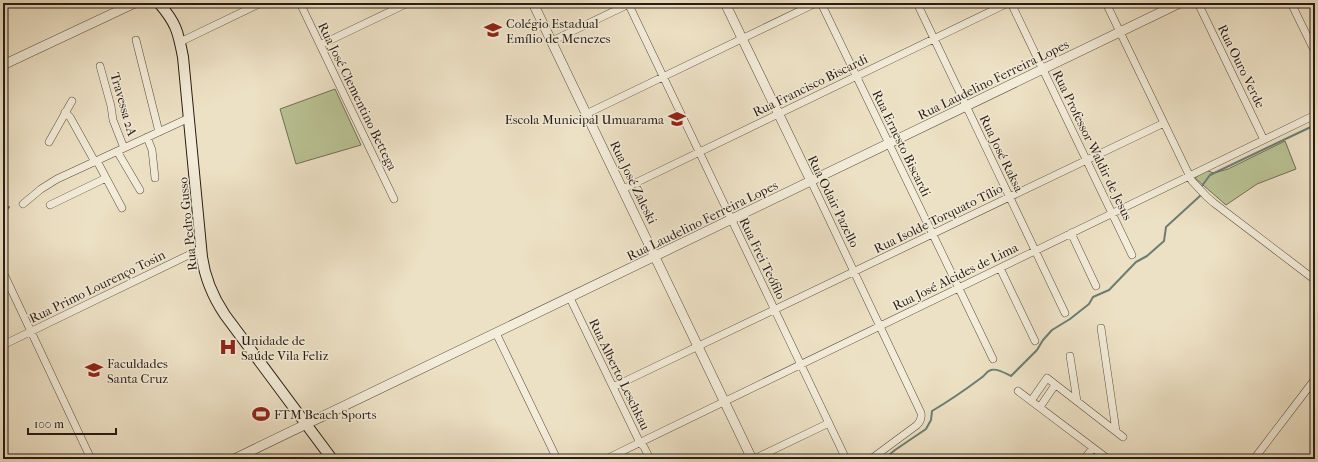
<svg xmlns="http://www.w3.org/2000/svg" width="1318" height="462" viewBox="0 0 1318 462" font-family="'IM FELL French Canon',serif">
<rect width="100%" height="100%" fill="#ede1c5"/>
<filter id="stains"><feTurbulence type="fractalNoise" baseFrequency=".005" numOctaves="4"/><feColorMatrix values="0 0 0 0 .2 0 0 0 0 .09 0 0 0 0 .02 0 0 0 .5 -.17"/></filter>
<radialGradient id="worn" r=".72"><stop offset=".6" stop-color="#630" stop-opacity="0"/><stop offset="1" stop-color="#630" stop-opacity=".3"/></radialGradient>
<path fill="#b9c294" stroke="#706f54" d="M335,89L361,145L296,164L280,109Z
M1285,141L1296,169L1257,184L1226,205L1195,178L1205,170L1214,173L1228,169Z"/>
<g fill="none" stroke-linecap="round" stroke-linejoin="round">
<path stroke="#6c7d73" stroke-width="2" d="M1201,187L1210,175L1315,125
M3,214L9,207
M884,459L895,450L926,429L931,420L932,411C949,401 965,390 981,378C985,376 986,371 991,370C997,368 1005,373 1011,376L1037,350L1043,340L1052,330L1070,319L1089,304L1093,297L1109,290L1136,262L1147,256L1164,241L1166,227L1201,195V193"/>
<g stroke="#594d40" stroke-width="8">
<path id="minor" d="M300,3L394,199
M628,3L846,459
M821,3L993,359
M917,3L1065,313
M1011,3L1132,255
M1106,3L1192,181L1207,197L1214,203L1315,280
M1198,3L1264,140
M1291,3L1315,52
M136,40L159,132
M552,41L631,3
M180,42L261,3
M320,45L408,3
M100,66L111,106L113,120L124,148
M65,112L70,117L95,162
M586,114L816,3
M147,137L152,150L155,178
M49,142L72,101
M117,151L140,190
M97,161L122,208
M811,181L921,413C922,418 921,421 917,425L871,459
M623,189L1008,3
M23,204L41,189L57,179L189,118
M50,205L106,178
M1071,233L1096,286
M1000,268L1035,341
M3,272L91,459
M570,298L640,443L644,447L650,459
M1101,328L1116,431
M496,333L557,459
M3,345L201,249
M1070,356L1077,401
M613,387L1164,123
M1018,391L1108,459
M1031,401L1047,378L1123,437
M1040,407L1055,385
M606,459L1315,115
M754,459L829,423
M1084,459L1093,448
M1254,459L1315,379"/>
</g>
<g stroke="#594d40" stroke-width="10">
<path id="tertiary" d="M533,3L752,459
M725,3L811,181
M3,65L135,3
M234,459L1180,3"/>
</g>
<g stroke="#281c13" stroke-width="12">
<path id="secondary" d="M159,3C176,23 178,31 183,57L202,257C205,279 213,297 225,315L332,459"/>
</g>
<use href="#minor" stroke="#f3ecd9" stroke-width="7"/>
<use href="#tertiary" stroke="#f3ecd9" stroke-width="9"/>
<use href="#secondary" stroke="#f3ecd9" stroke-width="10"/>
</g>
<defs>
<g id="school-bare" transform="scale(1.38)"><path d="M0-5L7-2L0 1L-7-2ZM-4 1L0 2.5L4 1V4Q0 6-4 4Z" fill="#8f2418" stroke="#f3ecd9" stroke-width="2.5" paint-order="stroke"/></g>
<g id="hospital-bare" transform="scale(1.38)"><path d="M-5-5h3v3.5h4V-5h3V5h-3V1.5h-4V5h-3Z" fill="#8f2418" stroke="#f3ecd9" stroke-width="2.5" paint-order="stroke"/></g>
<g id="university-bare" transform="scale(1.38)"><path d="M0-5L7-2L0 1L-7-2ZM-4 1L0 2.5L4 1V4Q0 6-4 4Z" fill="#8f2418" stroke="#f3ecd9" stroke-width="2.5" paint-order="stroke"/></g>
<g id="stadium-bare" transform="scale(1.38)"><path d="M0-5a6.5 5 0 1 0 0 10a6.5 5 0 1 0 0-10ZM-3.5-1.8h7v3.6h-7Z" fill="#8f2418" stroke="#f3ecd9" stroke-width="2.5" paint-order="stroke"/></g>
</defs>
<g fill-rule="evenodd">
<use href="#school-bare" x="493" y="30"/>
<use href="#school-bare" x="677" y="119"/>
<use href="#hospital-bare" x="228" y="347"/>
<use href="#university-bare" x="94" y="370"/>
<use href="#stadium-bare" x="261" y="414"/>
</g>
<g text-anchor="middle" stroke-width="3" stroke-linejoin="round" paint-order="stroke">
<g font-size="13" fill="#281c13" stroke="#f3ecd9" text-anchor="start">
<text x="506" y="28">Colégio Estadual<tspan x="506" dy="15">Emílio de Menezes</tspan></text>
<text x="664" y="124" text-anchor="end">Escola Municipal Umuarama</text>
<text x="241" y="345">Unidade de<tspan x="241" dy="15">Saúde Vila Feliz</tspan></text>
<text x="107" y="368">Faculdades<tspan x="107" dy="15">Santa Cruz</tspan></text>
<text x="274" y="419">FTM Beach Sports</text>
</g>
<g font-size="13" fill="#281c13" stroke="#f3ecd9">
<text transform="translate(1242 66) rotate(64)" y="5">Rua Ouro Verde</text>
<text transform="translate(993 79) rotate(-26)" y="5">Rua Laudelino Ferreira Lopes</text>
<text transform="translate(810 85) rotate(-26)" y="5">Rua Francisco Biscardi</text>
<text transform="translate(358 96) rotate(64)" y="5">Rua José Clementino Bettega</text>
<text transform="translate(124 104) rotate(74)" y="5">Travessa 2A</text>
<text transform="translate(902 143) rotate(64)" y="5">Rua Ernesto Biscardi</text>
<text transform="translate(1093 145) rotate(64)" y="5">Rua Professor Waldir de Jesus</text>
<text transform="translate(1002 153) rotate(64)" y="5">Rua José Raksa</text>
<text transform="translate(634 182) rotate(64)" y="5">Rua José Zaleski</text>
<text transform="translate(834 201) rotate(64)" y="5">Rua Odair Pazello</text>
<text transform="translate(938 218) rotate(-26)" y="5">Rua Isolde Torquato Tílio</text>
<text transform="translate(702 220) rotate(-26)" y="5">Rua Laudelino Ferreira Lopes</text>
<text transform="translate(187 224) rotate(-96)" y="5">Rua Pedro Gusso</text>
<text transform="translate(763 258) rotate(64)" y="5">Rua Frei Teófilo</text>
<text transform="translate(955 276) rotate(-26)" y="5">Rua José Alcides de Lima</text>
<text transform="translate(97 286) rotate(-26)" y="5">Rua Primo Lourenço Tosin</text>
<text transform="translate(620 374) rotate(64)" y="5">Rua Alberto Leschkau</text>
</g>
</g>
<rect width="1318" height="462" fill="none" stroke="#ede1c5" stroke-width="16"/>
<rect x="4" y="4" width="1310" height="454" fill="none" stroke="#281c13" stroke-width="2"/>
<rect x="8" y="8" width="1302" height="446" fill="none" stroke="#281c13"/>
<path d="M28 428v6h88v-6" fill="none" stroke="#281c13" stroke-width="2"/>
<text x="34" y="428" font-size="12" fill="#281c13" stroke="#f3ecd9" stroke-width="3" paint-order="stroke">100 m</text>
<rect width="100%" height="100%" filter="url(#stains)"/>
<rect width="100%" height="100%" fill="url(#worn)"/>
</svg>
